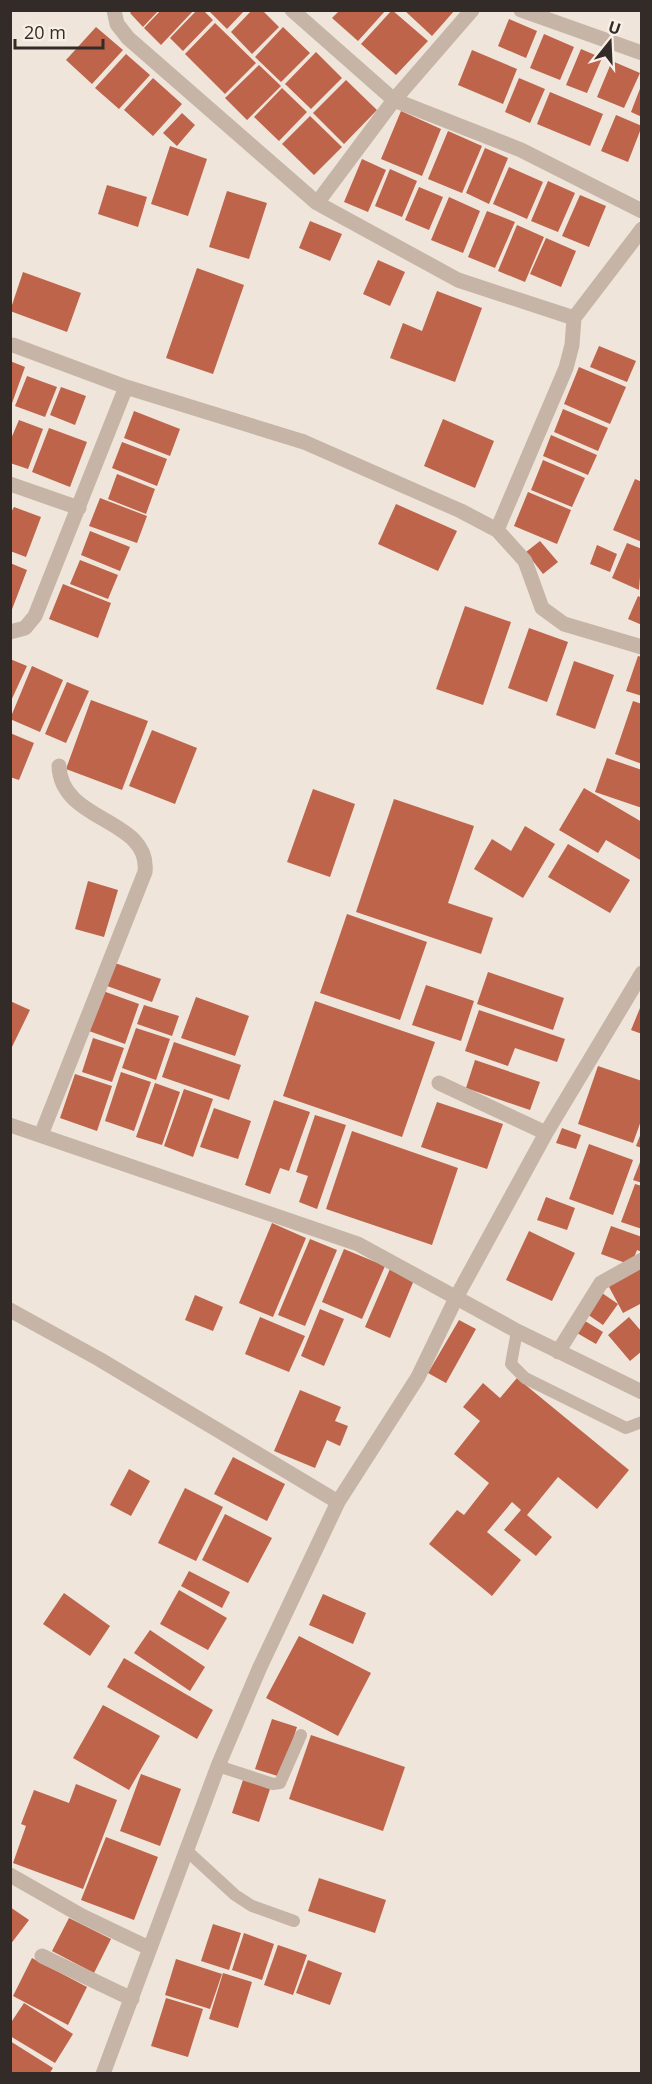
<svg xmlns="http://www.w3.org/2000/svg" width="652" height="2084" viewBox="0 0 652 2084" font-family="'Open Sans',sans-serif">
<rect width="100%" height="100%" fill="#efe5da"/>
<path fill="#bd644b" d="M133,10H159L143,27L130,13Z
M161,10H194L161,45L144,28Z
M197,10H203L213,20L183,51L170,38Z
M208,10H245L227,29Z
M252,10H262L279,27L252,54L231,32Z
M340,10H386L358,41L332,18Z
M392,10L428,41L396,75L361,44Z
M404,10H455L432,36Z
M509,19L537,31L526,58L498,46Z
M215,23L256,63L225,94L185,54Z
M96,27L123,50L92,84L66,60Z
M283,27L310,53L281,82L255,57Z
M544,34L574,47L560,80L530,68Z
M581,49L602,58L587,93L566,85Z
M472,50L517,69L503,104L458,85Z
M316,52L342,78L311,109L285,84Z
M126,54L150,75L119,109L95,88Z
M612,61L640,73L624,108L597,97Z
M259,65L281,86L247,120L225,98Z
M153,78L182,104L153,136L124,110Z
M519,78L545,89L530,123L505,112Z
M346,80L377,110L344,144L313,113Z
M641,86H642V117L631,112Z
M282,88L307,112L279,141L254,117Z
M550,92L603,114L590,146L537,124Z
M401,111L441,129L422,176L381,159Z
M182,113L195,125L177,146L163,133Z
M616,115L642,126L628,162L601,151Z
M310,116L342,147L314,175L282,144Z
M448,131L482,146L462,193L428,179Z
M170,146L207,159L188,216L151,204Z
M485,148L508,158L489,204L466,193Z
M362,159L386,170L368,212L344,202Z
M509,167L543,182L527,219L493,204Z
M390,169L417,181L402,217L375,206Z
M548,181L575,193L558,232L531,221Z
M107,185L147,197L138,227L98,214Z
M419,187L443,197L429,230L405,220Z
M227,191L267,203L249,259L209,247Z
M580,195L606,206L589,247L562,236Z
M449,197L480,211L463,253L431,240Z
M487,211L515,222L495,268L468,257Z
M310,221L342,234L330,261L299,248Z
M517,225L544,237L525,282L498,271Z
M546,238L576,251L561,287L530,274Z
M378,260L405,272L390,306L363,294Z
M197,268L244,285L213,374L166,358Z
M23,272L81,293L67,332L10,311Z
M437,291L482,308L455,382L390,358L403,323L422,331Z
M599,346L636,361L627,382L590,367Z
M10,361L25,367L11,406H10Z
M579,367L626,387L610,424L564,404Z
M27,376L57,387L45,417L15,406Z
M61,387L86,396L75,425L50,415Z
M563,409L608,428L598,451L554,432Z
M134,411L180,429L170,456L124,438Z
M443,419L494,441L475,488L424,466Z
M19,420L43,429L28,469L10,463V441Z
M49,428L87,442L70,487L32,472Z
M551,435L597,455L588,475L543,456Z
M122,442L167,459L157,486L112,468Z
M543,460L585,478L572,507L531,490Z
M117,474L155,489L146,514L108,499Z
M635,479L642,482V542L613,530Z
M528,492L571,510L557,544L514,526Z
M100,498L147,516L137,543L89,526Z
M396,504L457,531L438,571L378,544Z
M14,507L41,517L26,557L10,551V514Z
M90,531L130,547L120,571L81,555Z
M540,541L558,562L543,574L526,552Z
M627,543L642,549L639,590L612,578Z
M597,545L617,554L610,572L590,564Z
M80,560L118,575L108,599L70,584Z
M10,563L27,570L11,612H10Z
M63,584L111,603L98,638L49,619Z
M638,596L642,598V625L628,619Z
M465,606L511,622L483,705L436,689Z
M529,628L568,642L547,702L508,688Z
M638,656L642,657V696L626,691Z
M10,659L27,666L10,703Z
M574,661L614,675L595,729L556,715Z
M32,666L63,680L40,732L10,719Z
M67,682L89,691L66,743L45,734Z
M91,700L148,721L122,790L66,769Z
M633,701L642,704V764L615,754Z
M152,730L197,748L175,804L129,786Z
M10,733L34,743L19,780L10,777Z
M607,758L642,770V808L595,792Z
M584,788L642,822V861L606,840L598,853L559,830Z
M313,789L355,804L330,877L287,862Z
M394,799L474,826L448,903L493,918L481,954L356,912Z
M525,826L555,844L523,898L474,869L492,839L511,851Z
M568,844L630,880L610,913L548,877Z
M88,881L118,890L104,937L75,929Z
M347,914L427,942L400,1020L320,993Z
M115,963L161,979L152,1002L107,986Z
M488,972L564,998L553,1030L477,1004Z
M426,985L474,1001L461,1041L412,1025Z
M103,991L139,1004L125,1044L89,1031Z
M196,997L249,1016L235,1056L181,1038Z
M10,1001L30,1010L10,1051Z
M315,1001L435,1042L402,1137L283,1096Z
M144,1005L179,1016L172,1036L137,1024Z
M640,1008L642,1009V1034L631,1030Z
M479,1010L565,1039L557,1062L515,1048L508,1066L465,1051Z
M136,1028L170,1039L156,1080L122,1068Z
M93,1038L124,1048L112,1082L82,1072Z
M174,1042L241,1065L229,1100L162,1077Z
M475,1060L540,1082L530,1110L466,1088Z
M598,1066L642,1081V1118L633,1143L578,1124Z
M121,1072L151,1082L134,1131L105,1121Z
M75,1074L112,1086L97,1131L60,1118Z
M155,1083L180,1092L162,1145L136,1137Z
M184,1089L213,1099L193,1157L164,1146Z
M274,1100L310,1112L289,1171L280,1168L270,1194L245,1185Z
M437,1102L503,1124L487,1169L421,1147Z
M214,1108L251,1121L238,1159L200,1147Z
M315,1115L346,1125L317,1209L299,1202L308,1176L296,1172Z
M562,1128L581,1135L576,1149L556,1143Z
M352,1131L458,1168L432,1245L326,1209Z
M641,1133H642V1148L636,1146Z
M589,1144L633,1160L613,1215L569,1199Z
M642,1157V1183L633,1180Z
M635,1184L642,1186V1229L621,1222Z
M546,1197L575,1208L567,1230L537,1220Z
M272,1223L306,1238L273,1317L239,1303Z
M611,1226L642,1237V1252L637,1250L631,1265L601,1254Z
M529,1231L575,1253L552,1301L506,1280Z
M310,1239L337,1250L305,1326L278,1315Z
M344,1249L385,1266L362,1319L322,1302Z
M642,1268V1303L623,1313L608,1285Z
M390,1269L414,1280L390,1338L365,1327Z
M602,1293L618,1304L603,1325L587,1314Z
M195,1295L223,1307L213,1331L185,1320Z
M320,1309L344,1319L324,1366L301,1356Z
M260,1317L305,1336L289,1372L245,1354Z
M629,1317L642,1332V1351L630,1361L608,1335Z
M459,1320L476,1329L446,1383L428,1373Z
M585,1321L603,1332L596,1344L577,1333Z
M517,1378L629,1470L597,1509L558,1477L527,1515L552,1537L536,1556L504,1530L521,1510L512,1502L487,1532L521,1560L492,1596L429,1544L457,1510L464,1515L489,1483L454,1454L480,1421L463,1407L483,1383L500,1398Z
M300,1390L341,1407L335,1421L348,1426L340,1446L327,1440L315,1468L274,1451Z
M233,1457L285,1484L267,1521L214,1494Z
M129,1469L150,1481L131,1516L110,1505Z
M185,1488L223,1507L196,1561L158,1543Z
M225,1514L272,1538L248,1583L202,1560Z
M189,1571L230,1592L222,1608L181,1586Z
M179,1590L227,1618L208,1650L160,1624Z
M64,1593L110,1626L90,1656L43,1624Z
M323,1594L366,1613L353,1644L309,1625Z
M150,1630L205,1667L190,1691L134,1653Z
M299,1636L371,1673L338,1736L266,1698Z
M124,1658L213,1710L197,1739L107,1687Z
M103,1705L160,1736L129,1790L73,1758Z
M272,1719L297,1727L281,1777L255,1769Z
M311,1735L405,1767L383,1831L289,1799Z
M141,1774L181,1789L160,1846L120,1831Z
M244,1777L271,1786L259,1822L232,1813Z
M76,1784L117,1800L83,1889L13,1863L26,1826L21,1824L34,1790L69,1803Z
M106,1837L158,1857L134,1920L81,1900Z
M319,1878L386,1900L375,1933L308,1911Z
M10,1907L29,1920L10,1945Z
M69,1918L111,1939L94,1973L52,1951Z
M213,1924L241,1933L229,1970L201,1961Z
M244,1933L274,1944L262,1980L232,1970Z
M278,1945L307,1955L293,1995L264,1985Z
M32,1958L87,1987L68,2025L13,1996Z
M176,1959L222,1974L210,2009L165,1995Z
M308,1960L342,1973L330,2005L296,1993Z
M223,1973L252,1982L238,2028L209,2019Z
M166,1998L203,2009L188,2057L151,2046Z
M24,2003L73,2034L55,2063L10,2036V2024Z
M10,2041L53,2068L49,2074H10Z"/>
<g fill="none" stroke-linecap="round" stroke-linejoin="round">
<path stroke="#c6b5a7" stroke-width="12" d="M517,1331L511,1364L525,1378L626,1428L642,1422
M218,1766L273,1784L280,1783L301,1735
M186,1850L235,1895L252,1906L294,1921"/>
<path stroke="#c6b5a7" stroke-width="15" d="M114,10L117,24L128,38L317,203L458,280L574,318
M292,10L394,100L521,150L642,211
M521,10L642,53
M317,203L394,100L472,10
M13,345L126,387L304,442L461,511L497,530L525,561L542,608L564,624L642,647
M10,484L79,508
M497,530L566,368L572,345L574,318L642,229
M10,632L25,628L35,616L126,387
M439,1083L546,1133
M10,1125L358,1244L517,1331L642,1392
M41,1135L145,872C151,818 61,823 59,766
M10,1310L99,1359L338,1502
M558,1352L601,1283L642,1260
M10,1875L82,1916L149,1948
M42,1956L132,1999
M103,2074L218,1766L260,1667L338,1502L418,1377L457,1296L546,1133L642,973"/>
</g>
<rect width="652" height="2084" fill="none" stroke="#332b27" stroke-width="24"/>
<g transform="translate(610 42) rotate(18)" stroke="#f8efe6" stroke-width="4.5" paint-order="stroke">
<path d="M0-4.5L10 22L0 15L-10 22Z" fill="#332b27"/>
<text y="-9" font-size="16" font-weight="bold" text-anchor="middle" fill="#332b27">U</text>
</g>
<path d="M15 39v9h88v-9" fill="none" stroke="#332b27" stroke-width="3"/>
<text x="24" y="39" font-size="18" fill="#332b27" stroke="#f8efe6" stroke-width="4.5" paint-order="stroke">20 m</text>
</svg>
